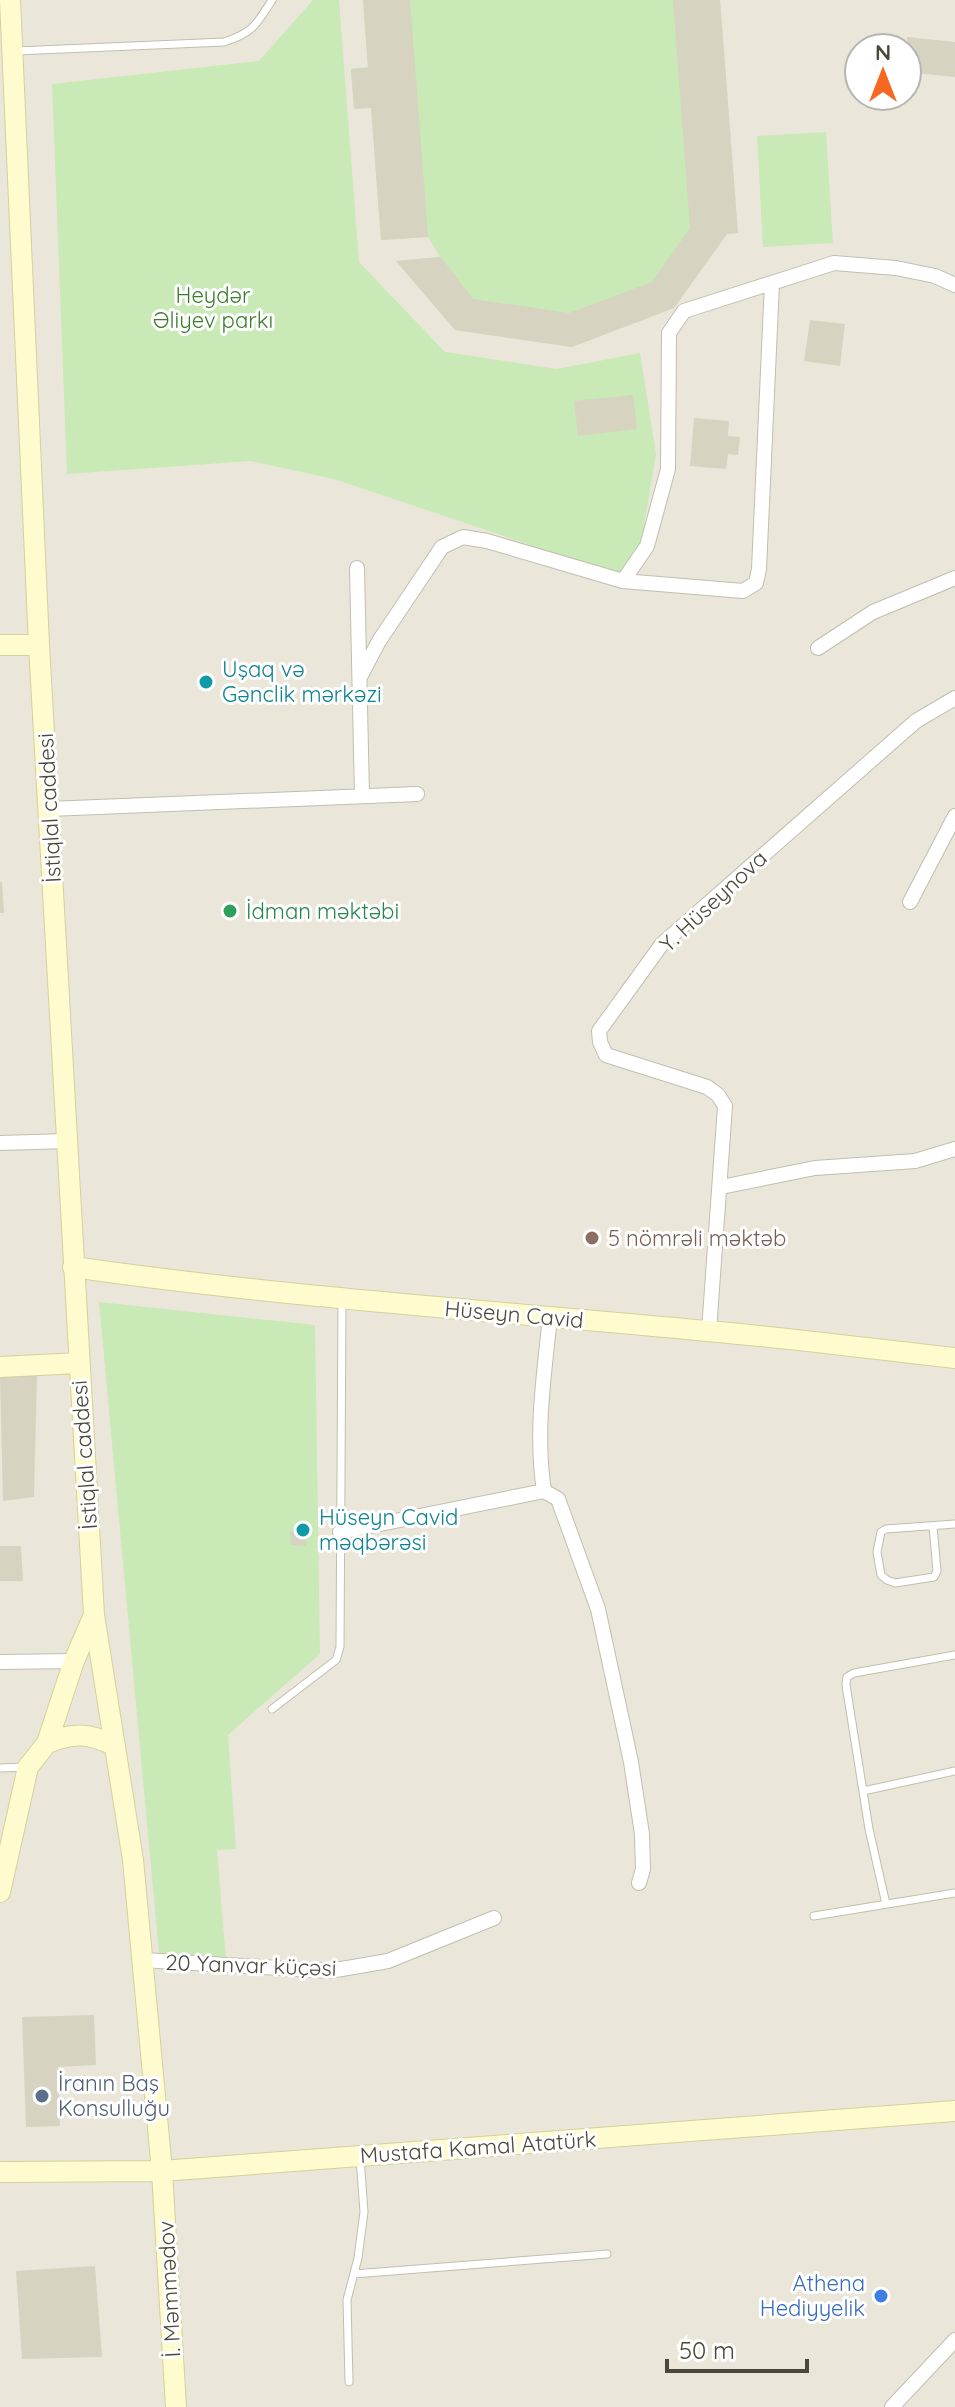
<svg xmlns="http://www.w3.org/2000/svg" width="955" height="2407" viewBox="0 0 955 2407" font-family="Quicksand,sans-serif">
<rect width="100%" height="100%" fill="#f6f5ec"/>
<path fill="#eae7da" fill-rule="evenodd" d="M0,0H955V2407H0ZM859,48H907V96H859Z"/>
<path fill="#c9e9b6" d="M313,0H339L359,262L445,352L557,369L640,353L656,454L635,580L334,479L251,461L67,474L52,84L259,61Z
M363,0H720L738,233L727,234L674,308L572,347L455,330L396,261L440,257L428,237L381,240L371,108L354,109L351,69L368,67Z
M826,132L833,243L763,247L757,136Z
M99,1302L315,1325L320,1654L228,1735L236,1849L217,1850L226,1960L159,1954Z"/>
<path fill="#d7d3c1" d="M363,0H410L428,237L381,240L371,108L354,109L351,69L368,68Z
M673,0H720L738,233L727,234L674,308L572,347L455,330L396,261L441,257L473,299L569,313L652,282L690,228Z
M907,37L955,42V77L907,72Z
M810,320L845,324L840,366L804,361Z
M633,395L637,429L578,436L574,401Z
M694,418L729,421L728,436L740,437L738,455L728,454L726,469L690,466Z
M0,882H2L4,913H0Z
M0,1376H37L34,1497L3,1501Z
M290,1531H307L306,1546L291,1545Z
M0,1546H21L23,1581H0Z
M94,2015L96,2065L58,2067L60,2126L26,2127L22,2017Z
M95,2266L102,2357L22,2359L16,2271Z"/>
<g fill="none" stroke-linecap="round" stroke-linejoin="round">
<g stroke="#c2beae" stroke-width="9">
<path id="service" d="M16,51L224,42C253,33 256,25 272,0
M933,1526L937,1571L934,1577L895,1583L887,1580L881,1575L877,1552L881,1532L886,1529L955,1524
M272,1709L336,1660L340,1647L342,1301
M0,1768L26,1767
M863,1791L955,1771
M886,1904L869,1829L846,1685L847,1677L854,1673L955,1655
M814,1916L955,1893
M354,2274L607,2254
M349,2382L347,2300L358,2258L364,2212L360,2158"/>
</g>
<g stroke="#c2beae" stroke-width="16">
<path id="minor" d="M357,568L362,796
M623,581L743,591L756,583L759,569L772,283
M818,648L873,612L955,578
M360,677L379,641L442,547L463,537L487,541L623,581L647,546L668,469L669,333L684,311L834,263L896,268L935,276L955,285
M49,809L417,794
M910,902L955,816
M0,1143L67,1141
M721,1187L815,1168L915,1161L955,1149
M709,1331L725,1106L718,1095L707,1087L606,1055L600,1042L599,1031L662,944L916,721L955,698
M544,1491L558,1499L598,1609L631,1762L642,1834L643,1869L639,1883
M544,1491C535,1433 544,1375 550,1317
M340,1532L544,1491
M0,1662L74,1661
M142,1960L330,1971L388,1961L494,1918
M892,2407L955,2340"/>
</g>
<g stroke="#d5d09c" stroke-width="22">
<path id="secondary" d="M10,0L39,645L94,1615L133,1860L162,2171L176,2407
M0,645H39
M73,1267C283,1297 495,1311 707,1331C790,1338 872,1349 955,1358
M0,1367L79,1363
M47,1743C74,1732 90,1733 115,1746
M0,1892L28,1767L47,1743L74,1661L94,1615
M0,2172L162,2171L955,2111"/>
</g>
<use href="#service" stroke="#fff" stroke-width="7"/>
<use href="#minor" stroke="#fff" stroke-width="14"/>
<use href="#secondary" stroke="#fefbce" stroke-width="20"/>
</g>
<g fill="#0f9aa8" stroke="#fff" stroke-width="3">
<circle cx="206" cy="682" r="8"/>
<circle cx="303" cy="1530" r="8"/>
</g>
<circle fill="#2e9e5b" stroke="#fff" stroke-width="3" cx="230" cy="911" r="8"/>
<circle fill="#8d6e63" stroke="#fff" stroke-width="3" cx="592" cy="1238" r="8"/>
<circle fill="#5c6f8a" stroke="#fff" stroke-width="3" cx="42" cy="2096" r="8"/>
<circle fill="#3f7fe0" stroke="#fff" stroke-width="3" cx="881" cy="2296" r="8"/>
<g text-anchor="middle" stroke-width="6" stroke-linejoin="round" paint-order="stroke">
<g font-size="22" fill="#3c7d2c" stroke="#fff">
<text x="213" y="303">Heydər<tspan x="213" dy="25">Əliyev parkı</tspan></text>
</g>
<g font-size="22" fill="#0d838f" stroke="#fff" text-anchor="start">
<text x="222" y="677">Uşaq və<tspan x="222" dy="25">Gənclik mərkəzi</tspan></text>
<text x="319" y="1525">Hüseyn Cavid<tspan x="319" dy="25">məqbərəsi</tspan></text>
</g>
<g font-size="22" fill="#4b4739" stroke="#fff">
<text transform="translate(49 808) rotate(-93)" y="8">İstiqlal caddesi</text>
<text transform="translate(713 901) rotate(-43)" y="8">Y. Hüseynova</text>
<text transform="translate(514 1314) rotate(5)" y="8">Hüseyn Cavid</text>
<text transform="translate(84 1455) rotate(-94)" y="8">İstiqlal caddesi</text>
<text transform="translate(251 1965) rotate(2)" y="8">20 Yanvar küçəsi</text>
<text transform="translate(478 2147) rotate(-4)" y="8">Mustafa Kamal Atatürk</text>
<text transform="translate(169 2289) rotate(-93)" y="8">İ. Məmmədov</text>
</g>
<g font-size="22" fill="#27864d" stroke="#fff" text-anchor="start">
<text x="246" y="919">İdman məktəbi</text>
</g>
<g font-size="22" fill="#785e54" stroke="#fff" text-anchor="start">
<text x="608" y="1246">5 nömrəli məktəb</text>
</g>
<g font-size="22" fill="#4e5e75" stroke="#fff" text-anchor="start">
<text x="58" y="2091">İranın Baş<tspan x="58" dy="25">Konsulluğu</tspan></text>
</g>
<g font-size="22" fill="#366cbe" stroke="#fff" text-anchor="end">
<text x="865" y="2291">Athena<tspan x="865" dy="25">Hediyyelik</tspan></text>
</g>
</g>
<g transform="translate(883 72)"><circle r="38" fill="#ffffff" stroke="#b7b5b0" stroke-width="2"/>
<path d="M0-6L14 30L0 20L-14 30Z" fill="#f86721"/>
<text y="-12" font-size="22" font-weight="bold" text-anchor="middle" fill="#4b4739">N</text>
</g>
<path d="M667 2359v12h140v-12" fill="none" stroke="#4b4739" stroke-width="4"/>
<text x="679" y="2359" font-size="24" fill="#4b4739" stroke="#ffffff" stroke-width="6" paint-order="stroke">50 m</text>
</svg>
